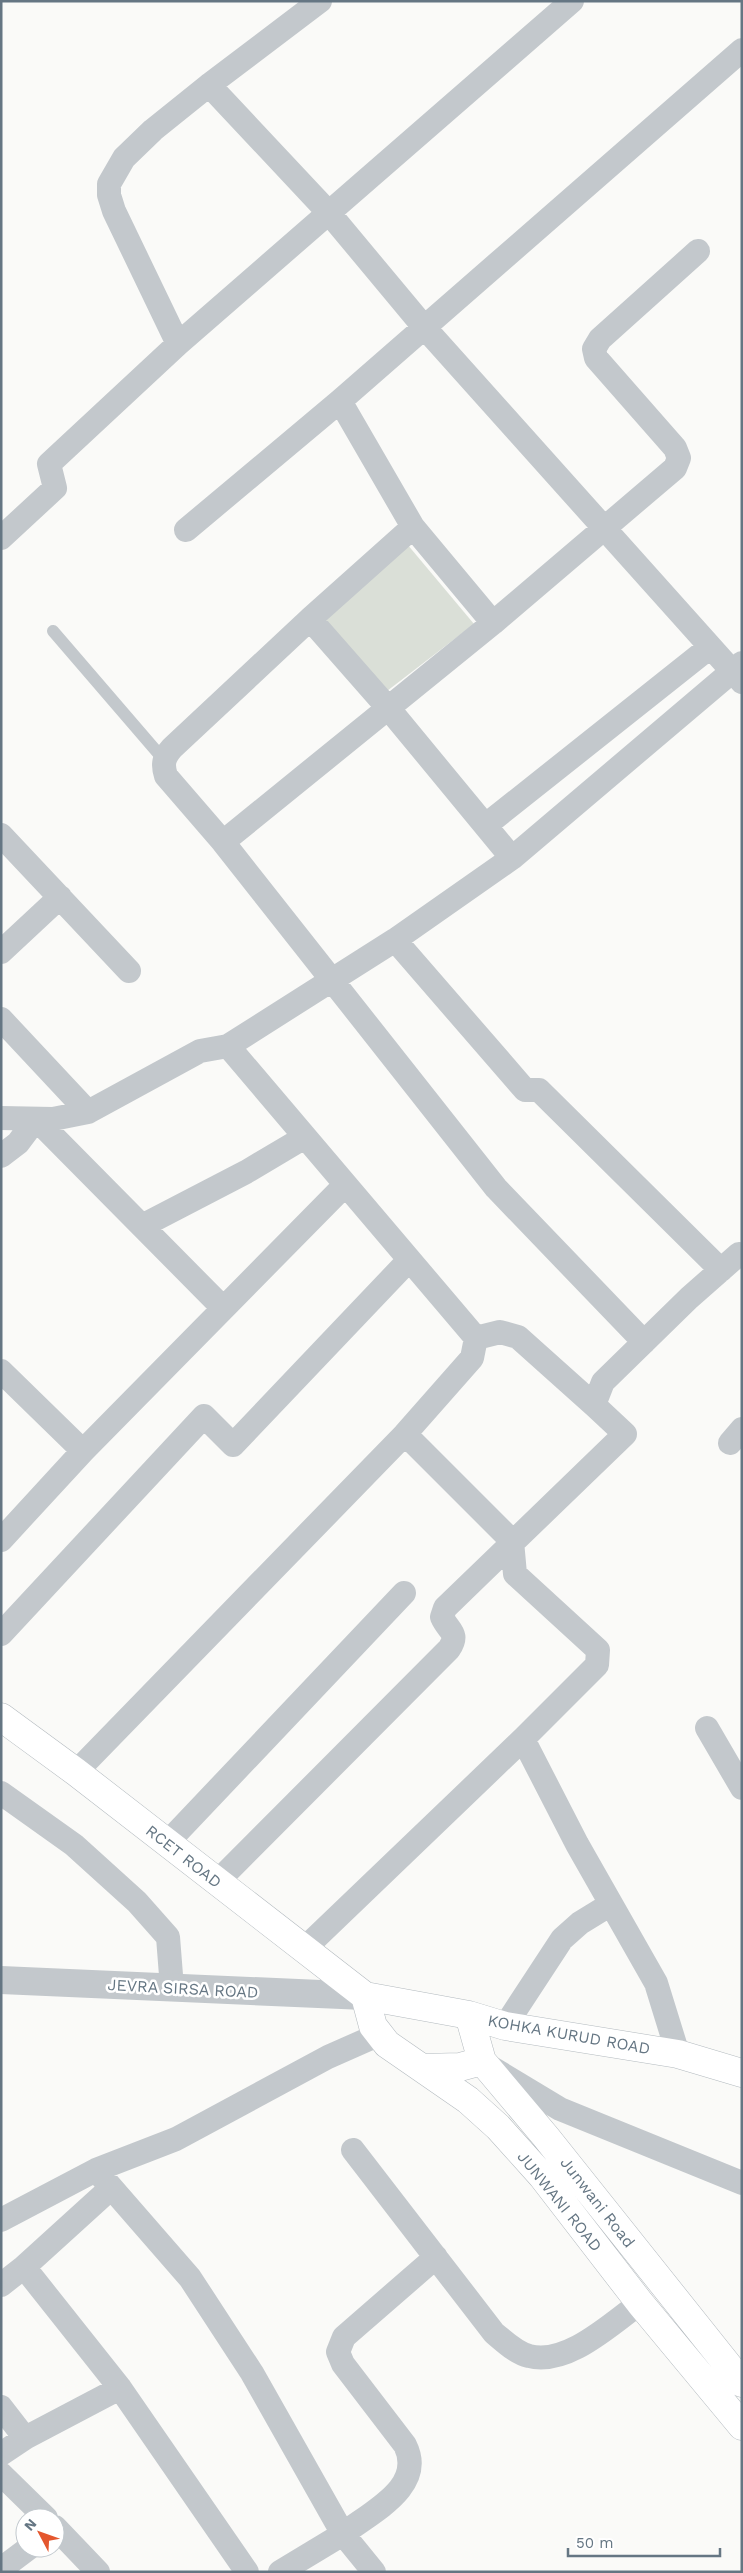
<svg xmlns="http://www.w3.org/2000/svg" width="743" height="2573" viewBox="0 0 743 2573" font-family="'Work Sans',sans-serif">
<rect width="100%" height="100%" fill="#fafaf8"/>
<path fill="#dadfd7" d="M407,544L474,624L387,691L324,621Z"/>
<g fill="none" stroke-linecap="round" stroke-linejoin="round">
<g stroke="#b3babf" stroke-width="29">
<path id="secondary" d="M1,1717L76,1772L365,1996L469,2015L505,2026L678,2054L742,2073
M365,1996L373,2026L387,2044L468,2100L498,2127L542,2176L640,2303L742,2426
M469,2015L482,2061L546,2137L742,2383
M422,2068L460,2067L482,2061"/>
</g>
<path stroke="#c3c8cc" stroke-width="12" d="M53,631L164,760"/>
<path stroke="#c3c8cc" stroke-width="24" d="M209,85L329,213L424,327L742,682
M178,344L114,211L109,195V184L124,158L153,130L209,85L320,1
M340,401L413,527
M186,530L340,401L742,50
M1,538L55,488L49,464L178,344L572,1
M493,623L413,527L310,619L389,709L512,858
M486,825L710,647
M1,835L129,971
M223,842L166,776C162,764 164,757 172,748L310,619
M395,940L525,1090H539L721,1270
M1,952L60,897
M1,1019L88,1112
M228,1046L476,1338L500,1332L518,1337L594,1405
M1,1118L53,1119L88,1112L200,1051L228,1046L395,940L512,858L742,663
M1,1156L18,1143L36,1119L223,1308
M142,1226L246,1172L305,1137
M644,1342L496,1188L223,842L493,623L675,468L679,458L675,448L596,358L594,349L600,339L698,251
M1,1371L83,1451
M405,1434L472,1358L476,1338
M730,1443L742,1429
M1,1540L83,1451L345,1185
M1,1634L204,1416L233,1445L409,1260
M707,1728L742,1788
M76,1772L405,1434L512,1541L515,1574L598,1650L597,1665L523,1739L577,1844L656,1983L678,2054
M1,1793L74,1845L137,1902L168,1937L172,1988
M167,1843L404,1593
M217,1882L449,1649C460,1633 448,1631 442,1617L445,1608L625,1434L594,1405L603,1382L689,1298L739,1254
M303,1950L523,1739
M505,2026L562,1939L580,1923L611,1904
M492,2068L560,2109L742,2183
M353,2150L494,2333C505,2342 516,2353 529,2356C567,2366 611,2324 640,2303
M96,2170L190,2278L252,2373L343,2534L280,2572
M1,2220L96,2170L176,2139L328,2057L380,2034
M24,2267L120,2388L247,2572
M1,2285L24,2267L111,2188
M1,2407L25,2438
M1,2454L25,2438L120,2388
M1,2474L46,2518
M55,2527L98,2572
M1,2569L29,2548
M374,2572L343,2534C371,2512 426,2487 405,2445L343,2364L338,2352L344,2337L436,2257"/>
<path stroke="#c3c8cc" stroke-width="28" d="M1,1980L365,1996"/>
<use href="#secondary" stroke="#fff" stroke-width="28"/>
</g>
<g text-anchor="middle" stroke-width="5" stroke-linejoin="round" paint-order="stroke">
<g font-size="16" fill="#657683" stroke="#fff">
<text transform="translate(184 1856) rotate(38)" y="6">RCET ROAD</text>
<text transform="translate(183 1988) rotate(3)" y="6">JEVRA SIRSA ROAD</text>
<text transform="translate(569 2034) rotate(10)" y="6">KOHKA KURUD ROAD</text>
<text transform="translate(560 2201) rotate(51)" y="6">JUNWANI ROAD</text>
<text transform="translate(598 2202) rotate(52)" y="6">Junwani Road</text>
</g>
</g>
<rect width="743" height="2573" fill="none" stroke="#657683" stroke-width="5"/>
<g transform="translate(40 2533) rotate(311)"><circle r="24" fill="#ffffff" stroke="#c1c8cd"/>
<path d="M0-4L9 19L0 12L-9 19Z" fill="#e4572e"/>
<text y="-8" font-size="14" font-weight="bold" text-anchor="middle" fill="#657683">N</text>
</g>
<path d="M568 2548v8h152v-8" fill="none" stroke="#657683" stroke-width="2.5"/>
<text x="576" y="2548" font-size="15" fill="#657683" stroke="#ffffff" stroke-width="4" paint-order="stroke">50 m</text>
</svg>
